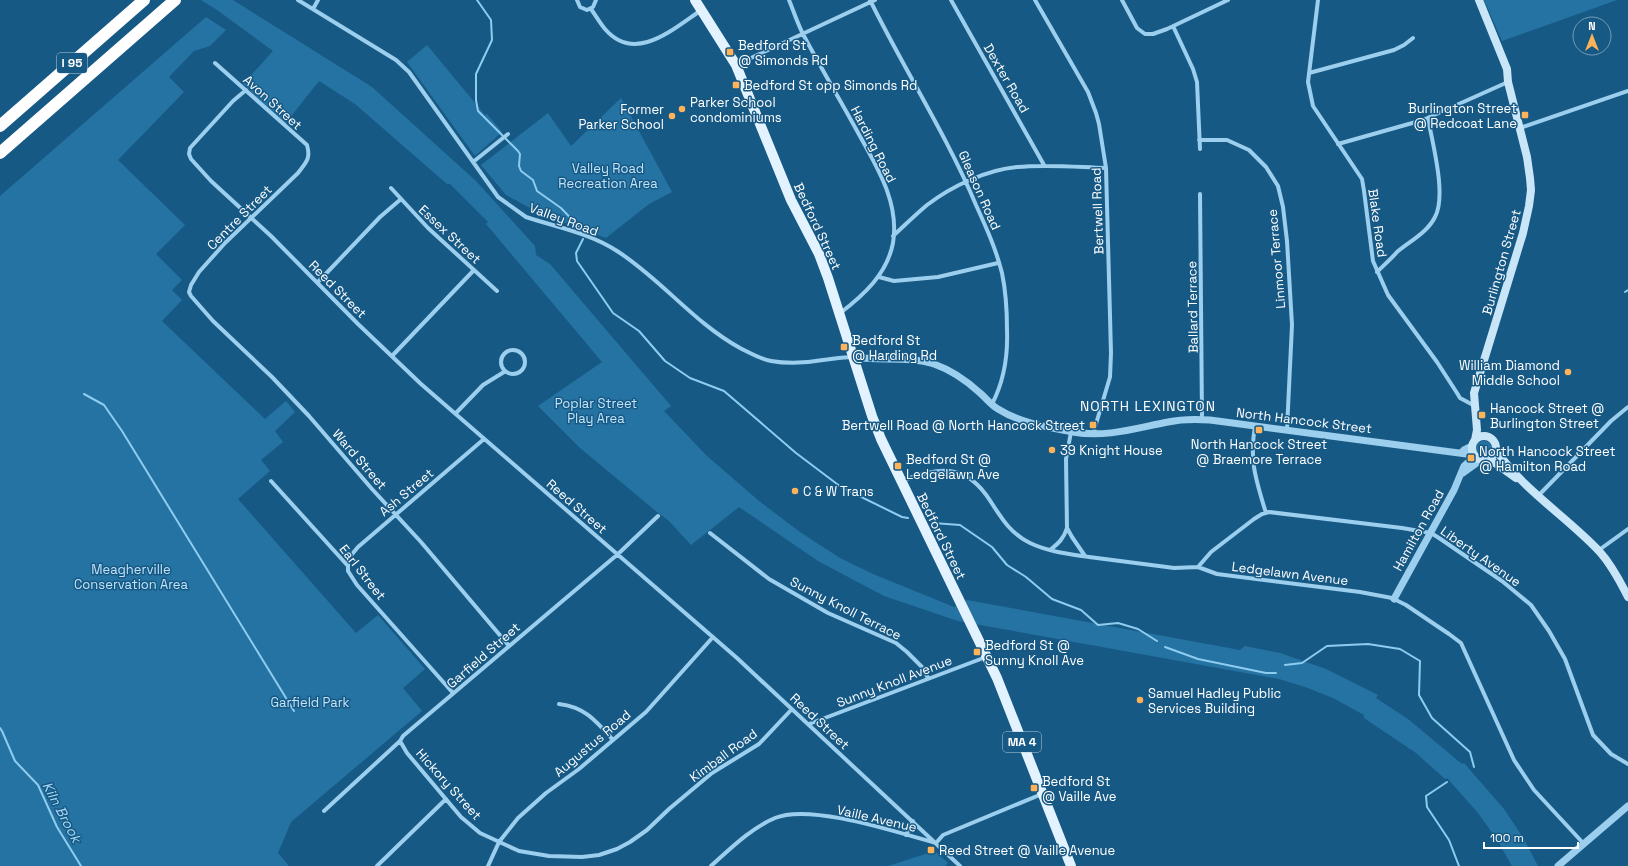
<svg xmlns="http://www.w3.org/2000/svg" width="1628" height="866" viewBox="0 0 1628 866" font-family="'Space Grotesk',sans-serif">
<rect width="100%" height="100%" fill="#175985"/>
<path fill="#2573a3" d="M201,0H233L372,87L476,181L535,246L536,255L550,264L671,406L664,411L707,456L759,501L800,532L840,558L873,574L954,607L967,600L1240,650L1245,646L1280,653L1326,669L1378,695L1376,698L1408,719L1462,764L1464,763L1504,809L1524,839L1538,866H1512L1496,838L1478,813L1447,778L1445,779L1416,753L1364,718V715L1333,698L1305,687L1279,679L958,621L884,596L818,561L739,507L691,545L669,521L657,512L580,448L538,406L602,362L486,224L488,222L450,184H447L355,104L319,81L285,124L243,84L273,51L217,10Z
M1484,0H1617L1502,41Z
M206,17L226,30L210,46L194,51L169,77L184,92L118,160L185,225L156,254L182,280L172,290L182,300L162,321L265,419L286,401L295,412L275,431L283,442L261,460L270,471L238,499L356,633L378,615L425,669L403,688L422,711L291,822L278,853L289,866H0V196Z
M427,45L485,115L487,114L502,132L475,156L407,62Z
M621,98L672,192L649,204L606,238L541,214L506,195L481,165L548,113L571,146Z
M1476 449a8 8 0 1 1 16 0a8 8 0 1 1-16 0Z
M935,851L948,863L945,866H888Z"/>
<g fill="none" stroke-linecap="round" stroke-linejoin="round">
<path stroke="#8eccf0" stroke-width="2" d="M477,0L491,20L492,40L476,74V100L478,111L518,151L520,154L519,166L521,171L533,180L537,191L561,208L582,230
M583,239L576,253L577,261L613,313L639,331L665,361L690,378L724,391L796,453L841,487L902,517L908,518
M1625,292L1628,290
M84,394L104,405L122,431L294,711
M933,523L960,525L992,547L1007,565L1026,577L1052,599L1081,610L1098,625L1118,623L1138,629L1157,641
M1165,647L1198,659L1266,673H1276
M1285,665L1302,663L1327,646L1368,644L1400,649L1420,661L1419,695L1432,718L1470,752L1474,767
M0,728L2,731L15,761L38,785L57,827L81,866
M1447,782L1426,796L1427,807L1449,840L1459,866"/>
<path stroke="#9cceed" stroke-width="4" d="M298,0L396,60L409,72L498,197L526,217C556,227 590,233 617,251C661,279 694,323 740,348C750,353 760,359 771,361C788,364 806,363 823,360C833,359 842,357 853,357
M577,0L580,7L587,10L593,7L596,0
M789,0C794,12 798,25 804,36C821,68 839,98 856,129C875,164 900,201 893,243C887,274 864,295 839,314
M870,0C904,69 946,134 976,205C986,227 996,249 1002,273C1006,292 1007,312 1007,330C1008,356 1004,381 992,404
M951,0L1044,165
M1035,0L1088,92L1096,113L1099,124L1106,168L1111,353L1110,377L1093,434
M1122,0L1137,28L1145,34H1153L1167,29L1228,0
M1318,0L1308,82L1313,106L1362,179L1364,191L1373,261L1388,295L1437,362L1457,393L1460,398L1475,406
M313,9L318,0
M591,9C596,16 600,23 605,29C635,64 673,29 700,11
M1173,26L1193,69L1197,82L1200,149
M215,63L307,145C311,159 306,162 298,173L225,243L199,272L191,285L189,292L191,296L213,321L272,377L309,416L372,489L421,542L509,646
M736,65L875,0
M1309,73L1394,50L1404,45L1413,38
M246,90L233,101L190,148L189,154L191,159L211,181L271,236L358,324L421,384L737,658L960,866
M1520,128L1628,91
M1199,140H1227L1249,150L1266,167L1278,186L1283,207L1287,241L1292,325L1287,429
M1338,144L1423,120L1508,82
M473,162L508,134
M391,188L428,228L497,291
M1200,194L1202,419
M893,236C904,226 915,215 927,205C952,186 986,170 1017,167C1047,164 1076,167 1106,168
M1377,272C1384,265 1391,259 1397,252C1410,241 1427,233 1435,217C1447,195 1432,142 1428,118
M879,277L894,281L938,277L998,263
M318,282L380,217L401,199
M501 362a12 12 0 1 1 24 0a12 12 0 1 1-24 0Z
M392,356L474,270
M456,413L483,385L504,372
M1255,426C1249,461 1256,480 1266,513
M271,481L348,566V571L357,585L453,693
M901,481C940,467 966,462 991,502C1002,519 1011,534 1030,543C1049,552 1069,554 1089,557C1113,560 1136,563 1159,566L1174,568L1198,567L1217,574L1360,592L1392,598L1406,605L1449,634L1461,643L1514,760L1534,790L1584,844
M1538,496L1611,421L1628,407
M1067,528L1072,537L1085,556
M710,533L769,579L828,613L896,643L907,652L922,667L928,678
M1050,550C1059,543 1064,538 1067,528L1066,459L1071,432
M1599,550L1628,529
M348,566V559L358,547L484,439
M1198,567L1211,552L1254,519L1262,514L1269,512L1402,528L1431,533L1439,538L1502,581L1531,605L1549,631L1565,659L1593,735L1611,754L1628,764
M559,704C585,707 596,721 613,740
M809,724L986,657
M400,741L407,753L461,817L480,833L519,851L549,856L582,857L599,855L617,849L630,842L647,830L669,809L712,773L759,744L792,709
M324,811L400,741L403,736L618,554L658,516
M906,835L913,821
M377,866L446,799
M488,866L499,842L518,818L546,793L579,769L646,712L713,637
M711,866C730,849 751,828 775,818C810,803 899,833 936,843L943,835L1042,794"/>
<path stroke="#9cceed" stroke-width="7" d="M853,357C878,361 910,356 934,364C951,370 967,381 980,393C986,398 991,405 998,409C1020,423 1047,427 1073,432C1106,438 1136,428 1168,422C1182,419 1196,419 1210,420L1474,455
M1461,453L1464,450L1472,446
M1463,473L1481,460
M1394,599L1454,490L1464,466L1475,456
M1558,866L1628,806"/>
<path stroke="#c9e6f9" stroke-width="8" d="M1472 448a12 12 0 1 1 24 0a12 12 0 1 1-24 0Z
M1475,440L1477,430L1474,393L1523,233L1529,206L1531,190L1530,178L1527,157L1508,82L1507,69L1479,0
M1496,450C1523,490 1566,516 1599,551C1611,564 1620,581 1628,597
M1488,460L1495,463L1516,478"/>
<path stroke="#e2f2ff" stroke-width="10" d="M695,0L736,65L791,200L819,254L828,278L872,416L881,439L997,678L1071,866"/>
<path stroke="#fff" stroke-width="12" d="M0,126L144,0
M0,153L175,0"/>
</g>
<g fill="#ffb358" stroke="#175985" stroke-width="1.5">
<rect x="726" y="48" width="8" height="8" rx="2"/>
<rect x="732" y="81" width="8" height="8" rx="2"/>
<circle cx="682" cy="109" r="4"/>
<rect x="1521" y="111" width="8" height="8" rx="2"/>
<circle cx="672" cy="116" r="4"/>
<rect x="840" y="343" width="8" height="8" rx="2"/>
<circle cx="1568" cy="372" r="4"/>
<rect x="1478" y="411" width="8" height="8" rx="2"/>
<rect x="1089" y="421" width="8" height="8" rx="2"/>
<rect x="1255" y="426" width="8" height="8" rx="2"/>
<circle cx="1052" cy="450" r="4"/>
<rect x="1467" y="454" width="8" height="8" rx="2"/>
<rect x="894" y="462" width="8" height="8" rx="2"/>
<circle cx="795" cy="491" r="4"/>
<rect x="973" y="648" width="8" height="8" rx="2"/>
<circle cx="1140" cy="700" r="4"/>
<rect x="1030" y="784" width="8" height="8" rx="2"/>
<rect x="927" y="846" width="8" height="8" rx="2"/>
</g>
<g text-anchor="middle" stroke-width="3" stroke-linejoin="round" paint-order="stroke">
<g fill="#175985" stroke="#b9cdda" stroke-width="1">
<rect x="57" y="53" width="30" height="20" rx="3"/>
<rect x="1003" y="732" width="38" height="20" rx="3"/>
</g>
<g font-size="12" font-weight="bold" fill="#fff">
<text x="72" y="67">I 95</text>
<text x="1022" y="746">MA 4</text>
</g>
<g font-size="13" fill="#fff" stroke="#175985" text-anchor="start">
<text x="738" y="50">Bedford St<tspan x="738" dy="15">@ Simonds Rd</tspan></text>
<text x="744" y="90">Bedford St opp Simonds Rd</text>
<text x="690" y="107">Parker School<tspan x="690" dy="15">condominiums</tspan></text>
<text x="1517" y="113" text-anchor="end">Burlington Street<tspan x="1517" dy="15">@ Redcoat Lane</tspan></text>
<text x="664" y="114" text-anchor="end">Former<tspan x="664" dy="15">Parker School</tspan></text>
<text x="852" y="345">Bedford St<tspan x="852" dy="15">@ Harding Rd</tspan></text>
<text x="1560" y="370" text-anchor="end">William Diamond<tspan x="1560" dy="15">Middle School</tspan></text>
<text x="1490" y="413">Hancock Street @<tspan x="1490" dy="15">Burlington Street</tspan></text>
<text x="1085" y="430" text-anchor="end">Bertwell Road @ North Hancock Street</text>
<text x="1259" y="449" text-anchor="middle">North Hancock Street<tspan x="1259" dy="15">@ Braemore Terrace</tspan></text>
<text x="1060" y="455">39 Knight House</text>
<text x="1479" y="456">North Hancock Street<tspan x="1479" dy="15">@ Hamilton Road</tspan></text>
<text x="906" y="464">Bedford St @<tspan x="906" dy="15">Ledgelawn Ave</tspan></text>
<text x="803" y="496">C &amp; W Trans</text>
<text x="985" y="650">Bedford St @<tspan x="985" dy="15">Sunny Knoll Ave</tspan></text>
<text x="1148" y="698">Samuel Hadley Public<tspan x="1148" dy="15">Services Building</tspan></text>
<text x="1042" y="786">Bedford St<tspan x="1042" dy="15">@ Vaille Ave</tspan></text>
<text x="939" y="855">Reed Street @ Vaille Avenue</text>
</g>
<g font-size="13" fill="#fff" stroke="#175985">
<text transform="translate(1007 78) rotate(60)" y="5">Dexter Road</text>
<text transform="translate(273 102) rotate(42)" y="5">Avon Street</text>
<text transform="translate(874 144) rotate(63)" y="5">Harding Road</text>
<text transform="translate(980 190) rotate(66)" y="5">Gleason Road</text>
<text transform="translate(1097 211) rotate(-92)" y="5">Bertwell Road</text>
<text transform="translate(239 217) rotate(-45)" y="5">Centre Street</text>
<text transform="translate(564 219) rotate(20)" y="5">Valley Road</text>
<text transform="translate(1378 223) rotate(82)" y="5">Blake Road</text>
<text transform="translate(818 226) rotate(65)" y="5">Bedford Street</text>
<text transform="translate(450 234) rotate(43)" y="5">Essex Street</text>
<text transform="translate(1276 259) rotate(-95)" y="5">Linmoor Terrace</text>
<text transform="translate(1501 262) rotate(-74)" y="5">Burlington Street</text>
<text transform="translate(338 289) rotate(45)" y="5">Reed Street</text>
<text transform="translate(1192 307) rotate(-91)" y="5">Ballard Terrace</text>
<text transform="translate(1304 420) rotate(7)" y="5">North Hancock Street</text>
<text transform="translate(360 459) rotate(49)" y="5">Ward Street</text>
<text transform="translate(406 492) rotate(-40)" y="5">Ash Street</text>
<text transform="translate(577 506) rotate(41)" y="5">Reed Street</text>
<text transform="translate(1418 530) rotate(-61)" y="5">Hamilton Road</text>
<text transform="translate(942 536) rotate(64)" y="5">Bedford Street</text>
<text transform="translate(1481 556) rotate(35)" y="5">Liberty Avenue</text>
<text transform="translate(363 572) rotate(52)" y="5">Earl Street</text>
<text transform="translate(1290 573) rotate(7)" y="5">Ledgelawn Avenue</text>
<text transform="translate(846 608) rotate(27)" y="5">Sunny Knoll Terrace</text>
<text transform="translate(483 655) rotate(-41)" y="5">Garfield Street</text>
<text transform="translate(894 681) rotate(-21)" y="5">Sunny Knoll Avenue</text>
<text transform="translate(820 721) rotate(43)" y="5">Reed Street</text>
<text transform="translate(592 743) rotate(-40)" y="5">Augustus Road</text>
<text transform="translate(723 755) rotate(-36)" y="5">Kimball Road</text>
<text transform="translate(449 784) rotate(48)" y="5">Hickory Street</text>
<text transform="translate(877 818) rotate(13)" y="5">Vaille Avenue</text>
</g>
<g font-size="13" fill="#c1e4fa" stroke="#175985">
<text x="608" y="173">Valley Road<tspan x="608" dy="15">Recreation Area</tspan></text>
<text x="596" y="408">Poplar Street<tspan x="596" dy="15">Play Area</tspan></text>
<text x="131" y="574">Meagherville<tspan x="131" dy="15">Conservation Area</tspan></text>
<text x="310" y="707">Garfield Park</text>
</g>
<g font-size="14" letter-spacing="1" fill="#fff" stroke="#175985">
<text x="1148" y="411">NORTH LEXINGTON</text>
</g>
<g font-size="14" font-style="italic" fill="#a7d8f5" stroke="#175985">
<text transform="translate(62 812) rotate(62)" y="5">Kiln Brook</text>
</g>
</g>
<g transform="translate(1592 36)"><circle r="19" fill="#175985" stroke="#749bb6"/>
<path d="M0-3L7 15L0 10L-7 15Z" fill="#ffb358"/>
<text y="-6" font-size="11" font-weight="bold" text-anchor="middle" fill="#ffffff">N</text>
</g>
<path d="M1484 842v6h94v-6" fill="none" stroke="#ffffff" stroke-width="2"/>
<text x="1490" y="842" font-size="12" fill="#ffffff" stroke="#175985" stroke-width="3" paint-order="stroke">100 m</text>
</svg>
